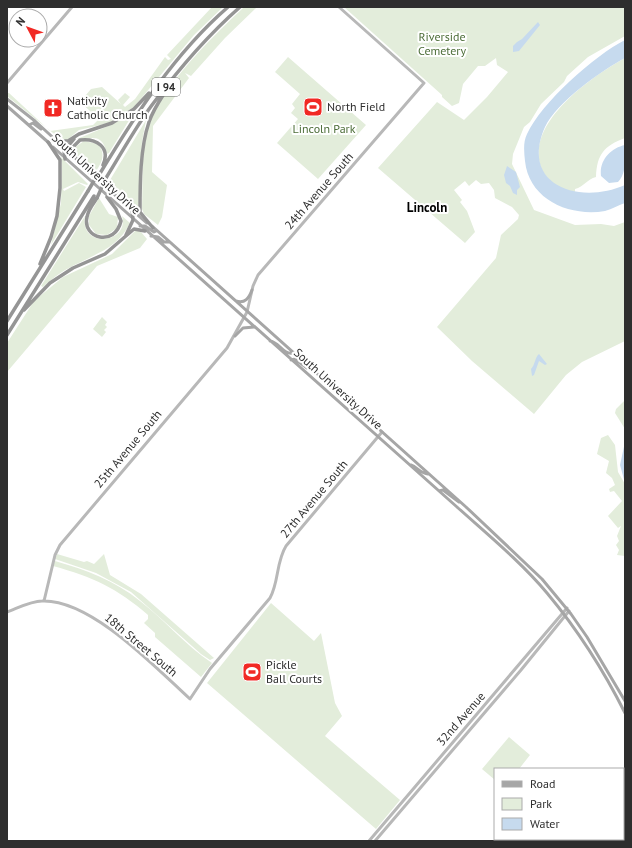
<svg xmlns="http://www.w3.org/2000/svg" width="632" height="848" viewBox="0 0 632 848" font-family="'PT Sans',sans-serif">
<rect width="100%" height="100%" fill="#fff"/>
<path fill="#e3eddb" d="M212,7H223L194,35L134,107L109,123L79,130L67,140L63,141L7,96V93H9L50,131L93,125L99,119L80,102L91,89L102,87L121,104L118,100L125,93L130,97L123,105L125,107L135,99L165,57L168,60L171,59L167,55Z
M244,7H257L225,38L191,76L185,73L189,78L153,126L152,172L167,185L162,217L158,225L144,214L142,209C143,185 141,157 147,133C156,91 212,37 244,7Z
M344,7H625V36L588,57L567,76L564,82L541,104L530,122L524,127L513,154L512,164L534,210L575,225L601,224L614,226L625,222V341L582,362L566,375L534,414L472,361L437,327L496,258L501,235L518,219L519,215L512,207L495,198L494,190L489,183L481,184L476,180L469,186L465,181L454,190L462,200L460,202L467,211L475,232L465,243L378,168L437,102L464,120L487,97L508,72L497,65L496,58L485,66H478L463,84L459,103L452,106L442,97V95Z
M288,57L366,125L318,179L277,143L298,119L291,113L295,108L292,104L300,94L275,72Z
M625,58V138C604,146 597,154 596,177C587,179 584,187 575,189V192C563,191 549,183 543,172C520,126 592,76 625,58Z
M136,109L109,153L107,154C102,131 90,140 77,139L113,124Z
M146,120L142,142L138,212L107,185Z
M84,141L98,144C107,155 101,164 94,174L74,152V148Z
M60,156L88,184L87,185L78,182L63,189L64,191L79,183L86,187L51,245L61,203L62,163Z
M99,198L109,214L118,217L117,228L107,235L96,234L89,225V216Z
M85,216C79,249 130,244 122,216L130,223C119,246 100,252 79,263C65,269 54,277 43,287L41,286Z
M136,230L141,232L147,239L140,248L97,266L7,372V343L34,301L63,277L112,254Z
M102,317L107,322L105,325L107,327L104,330L106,332L102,337L93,329Z
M625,400V429L615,413L616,409Z
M608,435L615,445L618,472L625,484V556L617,555L619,550L616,545L619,541L617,536L621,526L618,528L608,516L622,501L614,491L610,492L609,489L615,485L612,478L606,473L609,461L597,454L601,438Z
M57,554L84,562L87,561L94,564L104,554L110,575L141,594L214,658L210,660L201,654L131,592L96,573L55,559Z
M55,561C86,570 114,580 140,601C165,620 185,645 212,663L201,677L155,637V633L144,623L148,619V615C117,588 93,577 53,566Z
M271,603L314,641L321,633L335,703L342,716L325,736L400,800L376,829L207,683Z
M509,737L530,755L519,769H495V780L482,769Z"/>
<path fill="#c6daee" d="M538,22L540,25L519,51L513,52V46L517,42L522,39Z
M625,40V58C602,70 556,103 545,127C519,186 580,205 625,185V203C619,205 612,209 605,211C570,217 529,200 525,161C524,152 523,142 527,134C541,103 595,55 625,40Z
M625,145C625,157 627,173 618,182L609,183L601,176C599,160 611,148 625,145Z
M507,166L516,172L520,187L517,190V195L513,193L510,186L506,183L504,175Z
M539,354L547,364L545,365L539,361L534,375L532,376L531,369C535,365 535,357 539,354Z
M625,442V483L620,465Z"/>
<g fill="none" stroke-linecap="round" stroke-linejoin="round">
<path stroke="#b8b8b8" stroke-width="3" d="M7,83L72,7
M44,601L55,555L60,545L227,348L247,312L253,286L258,275L424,83L339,7
M7,612C18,608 31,601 42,601C91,599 156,668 190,699L210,669L270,598C279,582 276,562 286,546L382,432
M369,841L567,608
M375,841L521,670L569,611"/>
<path stroke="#a6a6a6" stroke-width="3" d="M7,99L35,121L73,156
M7,106L49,143
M29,125L33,123L41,129
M53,147L457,507C487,534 521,562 547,593C577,629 604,671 625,713
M90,173L147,223
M140,226H145L154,232L156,231
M152,226L466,507L542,579L571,614L587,637L625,701
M151,236L158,237L164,242H169
M236,301C245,304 249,298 252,290
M235,336L243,328L254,327
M270,341C279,342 283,355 293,353
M291,360L295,359L307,368
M411,465C417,467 421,474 428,474
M439,491L443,490L459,502"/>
<path stroke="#959595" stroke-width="3.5" d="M56,141H68L79,134L112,123L134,109L149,93
M65,159L64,151L74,139
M91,174L72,154V148L80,140C96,138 111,147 103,165
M99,175C136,114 174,54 228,7
M106,178C121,154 135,128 152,105C178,70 207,36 240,7
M97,198C93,204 88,210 87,217C82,239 115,247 121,221L116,209L107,197
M153,228L140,212C140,185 140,148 149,122C153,110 160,100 167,89
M126,235L133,220L132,209
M40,264L51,237L57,216L60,188V160L48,142
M24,310L50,283L73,268L105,254L134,229L145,231
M7,321L88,191
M7,335L94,196"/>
<path stroke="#959595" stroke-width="3.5" d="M88,191L98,174
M97,198L106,178"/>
</g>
<defs>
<g id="stadium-square" transform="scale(1)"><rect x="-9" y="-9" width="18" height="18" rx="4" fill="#f12924" stroke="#fff"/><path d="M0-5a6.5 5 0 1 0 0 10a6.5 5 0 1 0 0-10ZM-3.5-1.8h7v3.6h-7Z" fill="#fff"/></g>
<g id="church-square" transform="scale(1)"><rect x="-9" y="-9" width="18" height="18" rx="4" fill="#f12924" stroke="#fff"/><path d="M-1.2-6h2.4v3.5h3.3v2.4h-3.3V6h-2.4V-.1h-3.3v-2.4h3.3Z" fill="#fff"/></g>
</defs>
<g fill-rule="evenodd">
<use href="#stadium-square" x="313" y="107"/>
<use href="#church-square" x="53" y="108"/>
<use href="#stadium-square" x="252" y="672"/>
</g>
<g text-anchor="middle" stroke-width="4" stroke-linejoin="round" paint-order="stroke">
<rect fill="#fff" stroke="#6d6d6d" stroke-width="1" x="152" y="78" width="28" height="18" rx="3"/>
<g font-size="11" font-weight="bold" fill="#2e2e2e">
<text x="166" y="91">I 94</text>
</g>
<g font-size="12" fill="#4c6d38" stroke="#fff">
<text x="442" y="41">Riverside<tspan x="442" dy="14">Cemetery</tspan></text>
<text x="324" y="133">Lincoln Park</text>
</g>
<g font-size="12" fill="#2e2e2e" stroke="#fff" text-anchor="start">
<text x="67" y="105">Nativity<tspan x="67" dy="14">Catholic Church</tspan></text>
<text x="327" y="111">North Field</text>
<text x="266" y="669">Pickle<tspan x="266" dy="14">Ball Courts</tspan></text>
</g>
<g font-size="12" fill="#2e2e2e" stroke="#fff">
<text transform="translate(96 174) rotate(42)" y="4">South University Drive</text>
<text transform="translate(319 191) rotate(-49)" y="4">24th Avenue South</text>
<text transform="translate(338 389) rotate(42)" y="4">South University Drive</text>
<text transform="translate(128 449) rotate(-50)" y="4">25th Avenue South</text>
<text transform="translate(314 499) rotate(-50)" y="4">27th Avenue South</text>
<text transform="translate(141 645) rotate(40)" y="4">18th Street South</text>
<text transform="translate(461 719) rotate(-49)" y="4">32nd Avenue</text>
</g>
<g font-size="13" font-weight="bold" fill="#000" stroke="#fff">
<text x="427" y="212">Lincoln</text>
</g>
</g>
<rect width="632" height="848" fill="none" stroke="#2e2e2e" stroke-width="16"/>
<rect x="494" y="768" width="130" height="72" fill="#ffffff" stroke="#ababab"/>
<rect x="502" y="781" width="20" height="6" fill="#a6a6a6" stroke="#ababab"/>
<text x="530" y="788" font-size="12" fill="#2e2e2e">Road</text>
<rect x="502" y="798" width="20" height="12" fill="#e3eddb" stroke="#ababab"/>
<text x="530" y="808" font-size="12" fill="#2e2e2e">Park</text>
<rect x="502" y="818" width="20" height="12" fill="#c6daee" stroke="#ababab"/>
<text x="530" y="828" font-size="12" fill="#2e2e2e">Water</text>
<g transform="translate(28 28) rotate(311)"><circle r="19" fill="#ffffff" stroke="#ababab"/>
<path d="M0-3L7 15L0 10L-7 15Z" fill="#f12924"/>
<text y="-6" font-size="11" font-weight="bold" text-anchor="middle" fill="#2e2e2e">N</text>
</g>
</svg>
